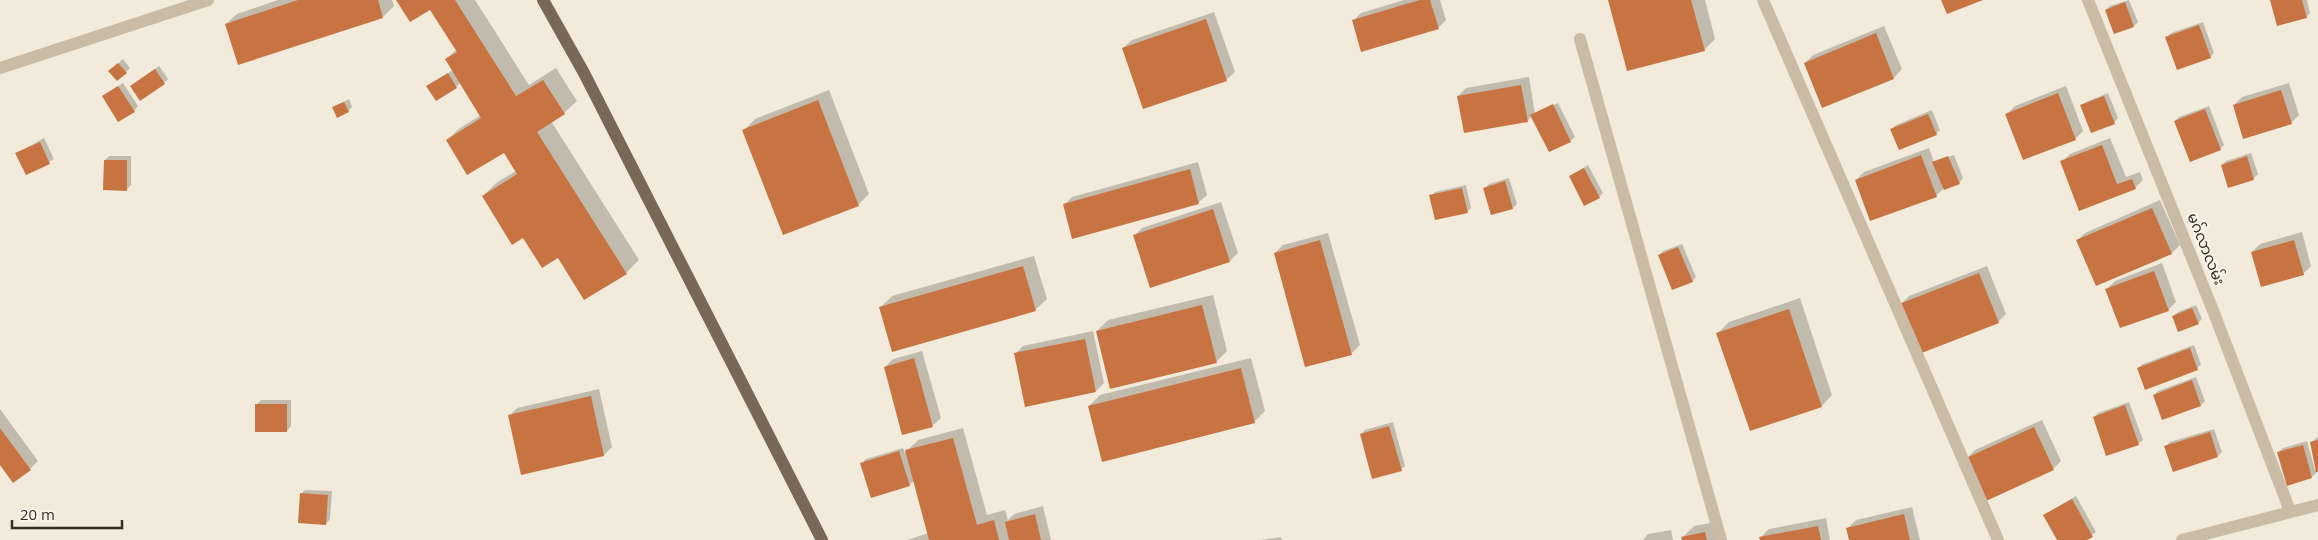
<svg xmlns="http://www.w3.org/2000/svg" width="2318" height="540" viewBox="0 0 2318 540" font-family="'Open Sans','Noto Sans Myanmar',sans-serif">
<rect width="100%" height="100%" fill="#f2eada"/>
<path fill="#0003" d="M278,0H392L394,6L383,17L239,63L226,24L237,14Z
M398,0H475L529,85L556,68L577,101L564,113L551,121L639,260L626,273L558,256L523,237L483,196L496,183L516,171L504,151L447,140L460,128L481,115L461,82L456,87L428,86L453,70L446,59L457,49L431,8Z
M1404,0H1440L1446,20L1438,28L1353,21L1361,13Z
M1610,0H1705L1715,39L1704,50Z
M2129,0L2138,22L2134,26L2106,10L2110,6Z
M2271,0H2307L2310,13L2306,17Z
M1214,12L1235,72L1226,80L1123,48L1132,40Z
M2203,22L2214,53L2210,57L2167,37L2171,33Z
M1884,26L1902,69L1894,78L1823,107L1805,63L1813,55Z
M123,59L130,68L126,72L114,67Z
M159,66L168,79L164,83L131,86Z
M1529,77L1535,114L1558,103L1575,137L1570,141L1532,116L1527,121L1458,96L1466,88Z
M123,83L138,106L134,111L104,96Z
M2289,83L2299,115L2291,123L2234,105L2242,97Z
M2066,86L2083,131L2075,139L2007,114L2015,106Z
M829,90L869,194L858,205L744,130L755,119Z
M2108,93L2118,118L2114,123L2082,106L2086,102Z
M349,99L352,107L348,111L333,107Z
M2209,106L2224,145L2220,149L2175,121L2179,117Z
M1932,110L1940,130L1936,134L1892,129L1896,125Z
M44,138L54,159L27,174L17,153Z
M2110,138L2126,177L2140,172L2143,180L2135,188L2080,209L2062,162L2070,154Z
M1929,148L1934,162L1954,155L1963,178L1959,183L1944,188L1936,196L1856,180L1864,172Z
M2251,153L2258,174L2253,179L2222,165L2226,161Z
M109,156H131V185L126,190L105,160Z
M1198,162L1207,195L1198,203L1064,205L1072,197Z
M1588,165L1603,193L1599,197L1570,176Z
M1509,178L1517,204L1513,208L1485,188L1489,184Z
M1466,185L1471,208L1467,212L1431,196L1435,192Z
M2160,200L2180,245L2172,253L2097,285L2077,241L2085,233Z
M1221,202L1238,253L1230,261L1134,236L1142,228Z
M2302,232L2311,266L2303,274L2252,252L2260,244Z
M1328,233L1360,345L1352,353L1306,366L1275,253L1283,245Z
M1682,244L1696,277L1692,281L1659,256L1663,251Z
M1034,256L1047,299L1036,309L893,350L881,307L892,296Z
M2162,263L2176,302L2168,310L2107,289L2115,281Z
M1987,266L2006,314L1998,322L1901,304L1909,296Z
M1213,295L1227,351L1216,362L1097,331L1108,320Z
M1800,298L1832,395L1822,406L1718,333L1729,322Z
M2196,305L2202,319L2198,323L2174,316L2178,312Z
M1093,331L1104,383L1096,391L1015,354L1023,346Z
M2194,345L2201,364L2197,369L2138,368L2143,364Z
M922,351L941,418L932,426L885,367L893,359Z
M1251,358L1265,411L1254,422L1089,406L1100,395Z
M2196,377L2205,401L2201,405L2154,395L2158,391Z
M599,389L612,447L604,455L522,473L509,416L517,408Z
M261,400H291V426L287,431L256,405Z
M2129,402L2143,440L2138,444L2094,417L2098,413Z
M0,409L38,461L30,469L0,463Z
M2042,420L2061,461L2053,469L1967,458L1975,450Z
M1393,422L1405,466L1401,470L1361,434L1365,430Z
M963,428L987,515L1005,510L1008,520L1014,514L1043,506L1051,540H907L929,533L915,480L909,485L862,463L866,459L903,448L905,453L918,440Z
M2214,429L2222,452L2218,456L2166,446L2170,442Z
M2318,437V471L2312,477L2279,452L2283,448L2307,441L2315,470H2317L2311,442Z
M305,490L332,491L330,519L326,524L301,494Z
M2076,496L2096,532L2084,540H2058L2044,515Z
M1912,507L1920,540H1851L1848,528L1856,520Z
M1826,518L1830,540H1761V537L1769,529Z
M1716,522L1727,540H1683V537L1694,526Z
M1671,530L1673,540H1643L1648,534Z
M1281,537L1282,540H1261Z"/>
<path fill="#c87442" d="M298,0H378L383,18L238,65L225,24Z
M396,0H455L516,96L543,80L565,114L537,132L627,274L584,300L558,258L542,268L523,238L512,245L482,196L517,174L504,153L467,175L446,140L481,118L445,59L457,52L430,10L410,22Z
M1420,0H1430L1439,29L1361,52L1352,20Z
M1608,0H1691L1705,51L1627,71Z
M1941,0H1983L1947,14Z
M2270,0H2302L2307,18L2277,26Z
M2125,2L2134,27L2114,34L2105,10Z
M1206,19L1227,81L1143,109L1122,48Z
M2199,25L2211,58L2177,70L2165,37Z
M1876,33L1894,79L1822,108L1804,63Z
M118,63L127,73L117,81L108,71Z
M155,69L165,84L140,101L130,86Z
M448,73L457,88L436,101L426,86Z
M1521,85L1528,122L1464,133L1457,96Z
M118,86L135,112L118,122L102,96Z
M2281,90L2292,124L2243,139L2233,105Z
M2058,93L2076,140L2023,160L2005,114Z
M2104,96L2115,124L2091,133L2080,105Z
M818,100L859,206L783,235L742,130Z
M344,102L349,112L337,118L332,107Z
M1553,104L1571,142L1549,152L1530,115Z
M2205,109L2221,150L2190,162L2174,121Z
M1928,114L1937,135L1899,150L1890,129Z
M40,142L50,164L26,175L15,153Z
M2102,145L2117,184L2132,179L2136,189L2079,211L2060,161Z
M1921,155L1937,197L1870,221L1855,180Z
M1948,156L1960,184L1944,190L1932,162Z
M2247,156L2254,180L2228,188L2221,165Z
M104,160H127V191L103,190Z
M1584,168L1600,198L1584,206L1569,176Z
M1190,169L1199,204L1072,239L1063,204Z
M1505,181L1513,209L1491,215L1483,188Z
M1462,188L1468,213L1435,220L1429,195Z
M2152,208L2172,254L2096,286L2076,240Z
M1213,209L1230,262L1150,288L1133,235Z
M1320,240L1352,355L1305,367L1274,253Z
M2294,240L2304,275L2261,287L2251,252Z
M1678,247L1693,282L1672,290L1658,255Z
M1023,266L1036,311L892,352L879,307Z
M2154,271L2169,311L2120,328L2105,289Z
M1979,273L1999,323L1919,354L1899,304Z
M1202,305L1217,363L1110,389L1096,331Z
M2192,308L2199,324L2178,332L2172,316Z
M1789,309L1822,407L1750,431L1716,333Z
M1085,339L1096,392L1025,407L1014,353Z
M2190,348L2198,370L2145,390L2137,368Z
M914,358L933,427L902,435L884,367Z
M1241,368L1255,423L1102,462L1088,406Z
M2192,380L2201,406L2162,420L2153,395Z
M591,396L604,456L521,475L508,415Z
M255,404H287V432H255Z
M2125,405L2139,445L2106,456L2093,417Z
M1389,426L1402,471L1372,479L1360,434Z
M2034,427L2054,470L1986,501L1966,458Z
M0,428L31,470L13,483L0,465Z
M2210,432L2218,457L2173,472L2164,446Z
M953,438L977,525L994,520L999,540H929L905,450Z
M2318,440V472H2316L2310,442Z
M2303,445L2312,478L2287,486L2277,452Z
M899,451L910,486L871,498L860,463Z
M300,493L328,495L326,525L298,523Z
M2072,499L2093,537L2087,540H2057L2043,515Z
M1035,514L1041,540H1009L1005,522Z
M1904,514L1910,540H1849L1846,528Z
M1818,526L1821,540H1760L1759,537Z
M1705,532L1707,540H1682L1681,537Z"/>
<g fill="none" stroke-linecap="round" stroke-linejoin="round">
<path stroke="#cabba6" stroke-width="12" d="M1763,0L1998,540
M2088,0L2214,313L2290,511
M1580,39L1721,540
M0,68L208,0
M2182,540L2318,505"/>
<path stroke="#796758" stroke-width="12" d="M543,0L584,73L822,540"/>
</g>
<g text-anchor="middle" stroke-width="5" stroke-linejoin="round" paint-order="stroke">
<g font-size="15" fill="#362e27" stroke="#faf3e7">
<text transform="translate(2206 249) rotate(68)" y="5">မဂ်လာလမ်း</text>
</g>
</g>
<path d="M12 520v8h110v-8" fill="none" stroke="#362e27" stroke-width="2.5"/>
<text x="20" y="520" font-size="15" fill="#362e27" stroke="#faf3e7" stroke-width="4" paint-order="stroke">20 m</text>
</svg>
